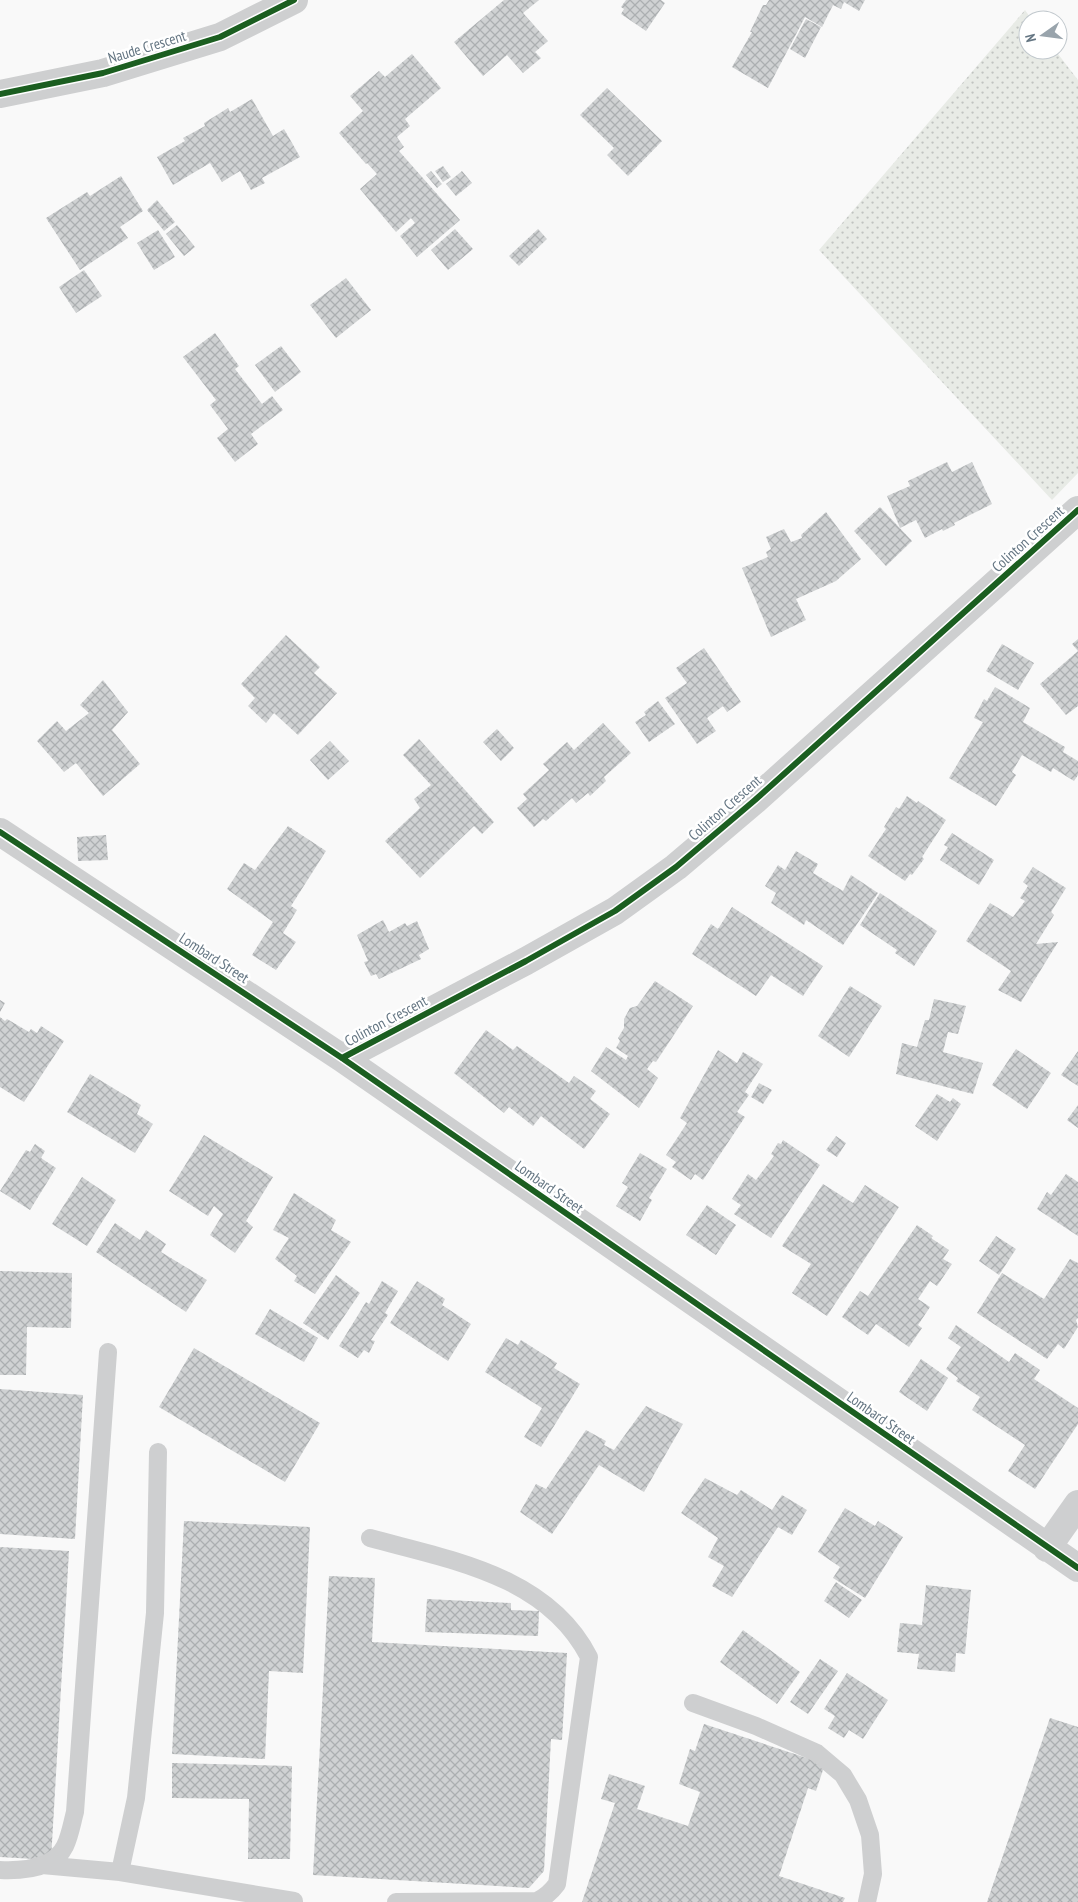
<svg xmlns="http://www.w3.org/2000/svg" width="1078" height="1902" viewBox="0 0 1078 1902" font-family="'PT Sans Narrow',sans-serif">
<defs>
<pattern id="park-dots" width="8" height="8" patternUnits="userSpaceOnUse" patternTransform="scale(1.25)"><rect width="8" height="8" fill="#e8ebe6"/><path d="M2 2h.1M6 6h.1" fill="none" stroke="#c0c3c0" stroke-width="1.8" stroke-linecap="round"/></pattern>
<pattern id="building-cross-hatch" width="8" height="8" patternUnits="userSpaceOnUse" patternTransform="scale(1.25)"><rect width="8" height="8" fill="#d0d2d3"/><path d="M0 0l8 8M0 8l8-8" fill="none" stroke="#acafb1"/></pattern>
</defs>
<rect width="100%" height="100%" fill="#f9f9f9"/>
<path fill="url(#park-dots)" d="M1025,10L1032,20H1028V50H1055L1078,80V473L1052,500L819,250Z"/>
<path fill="url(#building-cross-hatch)" d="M504,0H539L523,13L548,41L535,52L541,58L523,73L507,55L483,76L454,42Z
M626,0H661L665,3L646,31L621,14L624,9L621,7Z
M769,0H865L859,11L844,2L841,9L833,5L822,27L805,17L768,88L732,67L752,32H750L763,5H766Z
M806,19L821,27L805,58L790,49Z
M412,54L441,88L405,119L410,126L397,137L404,147L399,151L460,220L417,257L400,236L415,223L411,218L396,232L360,189L377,174L367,163L366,164L339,133L363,111L350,96L379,71L385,77Z
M607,88L662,141L628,176L607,155L614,148L580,115Z
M252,99L273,136L284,129L300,157L262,178L265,183L251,190L240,171L222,182L210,163L173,185L157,157L185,141L183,138L205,126L204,123L228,108L230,112Z
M443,166L451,177L443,182L435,171Z
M431,171L442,184L437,188L426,175Z
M462,171L472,183L456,196L446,184Z
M121,176L143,211L120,227L128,238L80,270L46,218L87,192L90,196Z
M157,200L175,222L164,231L147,210Z
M177,225L195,247L184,256L166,234Z
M455,229L473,249L448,270L431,250Z
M538,229L547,239L519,266L509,256Z
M158,230L175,257L154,270L137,243Z
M84,270L102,296L76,313L59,287Z
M346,278L371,310L336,338L310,305Z
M215,333L239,366L235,369L262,404L272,396L283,410L251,434L258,444L235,462L217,438L228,429L210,405L216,400L183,357Z
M281,346L301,372L275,392L255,365Z
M947,462L952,472L972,462L992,504L954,523L955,525L943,531L942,529L925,538L916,520L900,528L887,496L910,486L908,481Z
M880,507L912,541L886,566L854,531Z
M826,512L861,559L836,581L796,599L806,620L771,637L742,568L768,557L766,552L771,549L766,537L784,529L791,542L802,538L801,535Z
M286,635L320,667L314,673L337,693L298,735L274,713L266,723L248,706L255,698L241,684Z
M1078,639V651L1072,644Z
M1002,644L1034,663L1018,690L986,671Z
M704,648L741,702L727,712L723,706L707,718L716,731L697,744L665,698L687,683L676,668Z
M1078,651V706L1066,715L1040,684Z
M103,680L128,712L112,730L140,764L103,796L76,763L64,772L37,741L57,721L66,731L89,713L80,705Z
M995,687L1030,708L1023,722L1065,747L1063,752L1078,761V775L1074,781L1053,768L1051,772L1022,755L1012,772L1016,775L996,806L949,778L983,722L974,718L984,699L987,701Z
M658,701L675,724L649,742L635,722L646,715L644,712Z
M603,723L631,753L604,777L606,781L590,796L588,793L576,803L572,798L546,821L543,819L534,827L517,808L527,799L523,794L549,770L543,764L567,742L574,750Z
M497,729L514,748L501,761L483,742Z
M419,739L494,822L482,834L474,826L420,878L385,841L420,808L414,799L431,785L403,755Z
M330,741L349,761L328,780L310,760Z
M907,796L917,803L918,801L946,820L922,857L924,859L912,875L910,874L905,881L868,856L886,829L884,827L896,807L899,809Z
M288,826L326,851L291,906L297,910L283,933L296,942L276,970L252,955L273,922L227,889L244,863L255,870Z
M952,833L994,860L979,885L940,860L948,847L944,845Z
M106,835L108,860L78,861L77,837Z
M796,851L818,864L813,873L843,891L851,875L878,893L843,945L806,920L804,925L771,903L776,893L765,886L778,865L785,870Z
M1033,867L1066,888L1051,912L1054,915L1036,944L1058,942L1021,1002L998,990L1011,971L966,941L990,903L1013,917L1025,901L1020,898L1028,886L1023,882Z
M880,893L937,931L914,966L895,953L897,950L860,925Z
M732,907L823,966L803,996L771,975L756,996L692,954L711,924L718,929Z
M383,920L389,932L405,923L407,926L417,921L429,949L419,955L421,959L379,979L376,974L371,976L364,962L368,961L357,935Z
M655,981L693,1006L656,1062L653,1061L647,1069L658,1078L639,1108L591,1071L606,1047L626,1060L628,1056L616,1048L620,1041L618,1038L624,1028V1019L630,1008L637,1006Z
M850,986L882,1006L849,1057L818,1036Z
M934,999L966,1006L958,1034L948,1032L943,1052L983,1063L973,1094L896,1074L902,1043L917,1047L925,1020H929Z
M0,1000L5,1003L0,1012Z
M0,1017L5,1021L7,1019L29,1032L31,1029L37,1033L41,1026L64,1041L24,1102L0,1087Z
M486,1030L513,1050L517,1046L569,1083L574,1076L596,1091L590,1099L610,1114L584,1149L541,1116L533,1126L509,1107L504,1113L454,1073Z
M1016,1049L1051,1073L1027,1109L992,1085Z
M718,1050L737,1063L743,1052L763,1064L745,1092L749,1095L737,1112L745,1117L703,1180L695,1174L691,1180L672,1167L676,1162L666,1155L687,1123L680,1118Z
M1078,1051V1086L1061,1075Z
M90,1074L141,1105L137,1114L153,1124L135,1153L67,1112Z
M759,1083L772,1090L763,1104L751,1097Z
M937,1094L950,1102L953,1098L961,1104L937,1141L915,1126Z
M1078,1105V1128L1067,1120Z
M204,1135L273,1177L246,1221L253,1227L235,1253L210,1235L223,1214L214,1206L208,1216L169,1191Z
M836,1136L846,1143L837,1157L826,1150Z
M783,1140L820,1165L771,1238L734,1214L741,1205L732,1199L748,1174L756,1180L774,1156L771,1154L778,1143L781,1144Z
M35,1144L45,1151L41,1158L56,1168L30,1210L0,1191L26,1150L30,1152Z
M640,1153L667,1169L649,1198L652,1200L640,1221L616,1206L628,1187L622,1183Z
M1066,1174L1078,1182V1236L1037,1209L1047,1192L1051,1195Z
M82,1177L116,1200L87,1246L52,1224Z
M823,1184L853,1203L865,1185L899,1207L827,1316L792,1293L811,1264L782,1246Z
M294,1193L336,1220L331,1230L351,1242L315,1294L294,1281L297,1276L275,1259L289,1238L273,1230Z
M707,1205L736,1225L716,1255L686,1235Z
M115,1223L140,1240L146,1230L166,1244L161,1252L207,1280L186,1312L96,1252Z
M917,1225L933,1236L931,1238L949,1250L943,1259L952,1264L937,1286L930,1281L918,1299L930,1307L918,1325L922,1328L909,1347L876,1324L868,1335L842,1317L860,1291L868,1296Z
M996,1236L1016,1249L999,1275L979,1261Z
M1070,1259L1078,1263V1318L1076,1320L1078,1327L1064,1349L1058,1344L1047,1359L977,1313L1002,1273L1044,1299Z
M0,1271L72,1273L71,1328L27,1327L26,1375H0Z
M336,1275L360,1293L328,1340L303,1323Z
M382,1281L398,1291L385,1313L388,1315L371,1340L375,1341L369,1353L364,1350L358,1358L339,1346L366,1302L369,1304Z
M417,1281L445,1299L442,1305L471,1324L448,1361L390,1323Z
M270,1309L318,1338L304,1362L255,1334Z
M956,1325L1009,1362L1015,1353L1040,1370L1034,1379L1078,1408V1424L1035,1489L1008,1471L1025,1445L972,1410L980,1397L956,1381L958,1378L946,1369L961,1347L948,1338Z
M506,1338L518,1345L521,1340L557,1363L554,1368L580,1384L541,1447L524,1437L542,1408L485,1372Z
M194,1348L320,1423L285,1482L159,1407Z
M921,1359L948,1378L927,1411L899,1392Z
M0,1389L83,1395L75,1539L0,1534Z
M646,1406L683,1424L644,1492L599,1465L552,1534L520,1512L536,1484L546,1489L586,1430L606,1441L604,1445L614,1450Z
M705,1478L737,1495L741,1490L772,1510L782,1495L807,1510L792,1535L778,1527L732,1597L712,1586L724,1566L708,1557L718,1538L681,1513Z
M845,1508L875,1526L878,1521L903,1537L865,1598L833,1578L840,1567L818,1552Z
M184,1521L310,1527L303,1673L269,1671L265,1759L172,1754Z
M0,1547L69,1551L51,1860L0,1857Z
M329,1576L375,1578L372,1642L567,1653L562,1740L551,1739L544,1871L529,1888L313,1875Z
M836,1582L862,1600L849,1618L824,1601Z
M926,1585L971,1590L965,1654L956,1653L955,1672L917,1669L919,1654L897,1652L900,1623L922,1625Z
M427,1599L511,1603V1610L539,1611L538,1636L425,1632Z
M743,1630L800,1672L777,1704L720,1662Z
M820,1659L838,1671L808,1714L790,1702Z
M847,1673L888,1700L863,1739L849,1730L844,1738L828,1728L835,1716L824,1709Z
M1050,1718L1078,1727V1902H987Z
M704,1724L825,1764L816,1791L808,1788L779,1876L845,1898L843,1902H582L615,1803L601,1799L609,1774L645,1786L637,1809L688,1826L700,1792L679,1784L690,1749L695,1751Z
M172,1763L292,1766L290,1859H248L249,1799L172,1798Z"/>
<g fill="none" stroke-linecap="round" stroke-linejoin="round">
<path stroke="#cecfd0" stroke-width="18" d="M370,1538C450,1560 547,1575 589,1657L557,1884C551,1892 546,1897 537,1901L396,1902
M693,1703L756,1726L817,1753L843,1775L858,1800L870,1835L873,1874L867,1902
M42,1865L120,1872L294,1901
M0,1870C23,1871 54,1869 65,1846C70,1836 72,1823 75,1812L108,1352
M120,1872L136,1798L155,1613L158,1452"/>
<path stroke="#cecfd0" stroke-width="28" d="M0,94L103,73L220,37L294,0
M0,832L342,1058L1078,1568
M342,1058L526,961L615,911L676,867L755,800L1078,510
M1047,1548L1078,1504"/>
<g stroke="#fff" stroke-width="9">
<path id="cycleway" d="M0,94L103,73L220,37L294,0
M0,832L342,1058L1078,1568
M342,1058L526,961L615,911L676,867L755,800L1078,510"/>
</g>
<use href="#cycleway" stroke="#1b5e20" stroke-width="6"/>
</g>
<g text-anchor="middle" stroke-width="5" stroke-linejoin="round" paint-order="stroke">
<g font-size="15" fill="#657683" stroke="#fff">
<text transform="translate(147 47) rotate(-17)" y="5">Naude Crescent</text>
<text transform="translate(1028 539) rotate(-42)" y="5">Colinton Crescent</text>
<text transform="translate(725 808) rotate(-41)" y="5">Colinton Crescent</text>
<text transform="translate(214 958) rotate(33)" y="5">Lombard Street</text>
<text transform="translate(386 1021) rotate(-28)" y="5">Colinton Crescent</text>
<text transform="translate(549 1187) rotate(35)" y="5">Lombard Street</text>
<text transform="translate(881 1418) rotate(35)" y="5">Lombard Street</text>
</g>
</g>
<g transform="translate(1043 35) rotate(256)"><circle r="24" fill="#ffffff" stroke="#c1c8cd"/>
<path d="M0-4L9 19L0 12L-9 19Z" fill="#99a4ac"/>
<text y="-8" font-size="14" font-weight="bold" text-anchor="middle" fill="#657683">N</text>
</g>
</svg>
